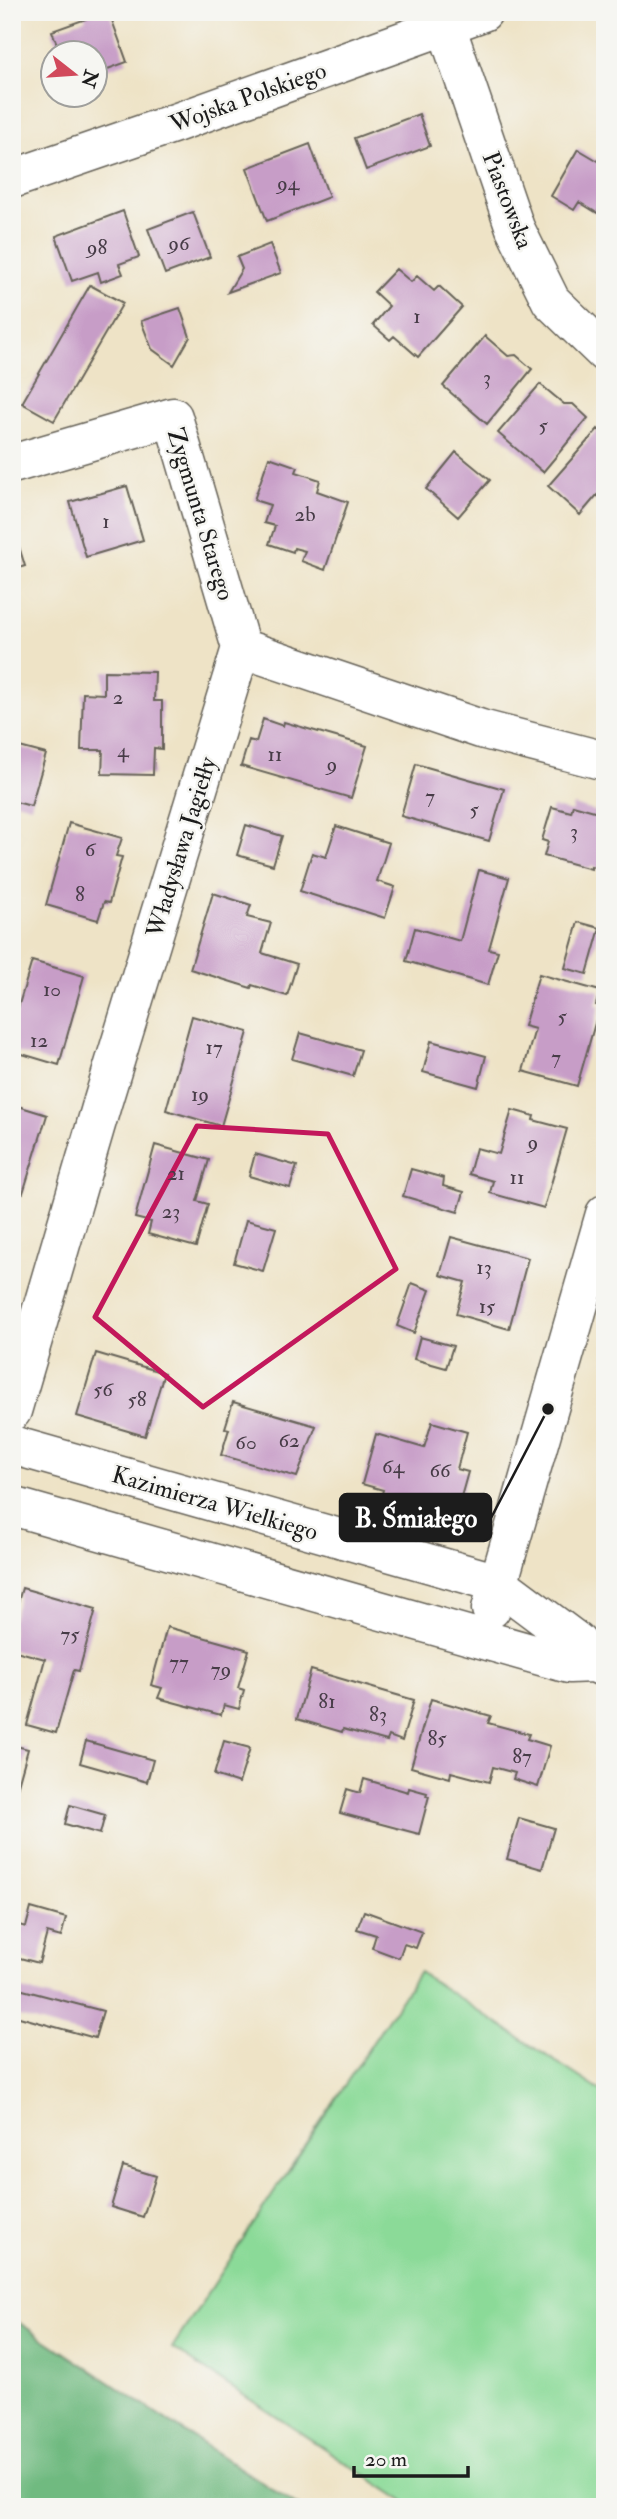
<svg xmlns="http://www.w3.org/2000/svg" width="617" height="2519" viewBox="0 0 617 2519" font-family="'IM FELL Double Pica',serif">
<rect width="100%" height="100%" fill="#f6f6f2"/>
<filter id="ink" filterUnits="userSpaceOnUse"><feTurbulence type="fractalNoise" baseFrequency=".0143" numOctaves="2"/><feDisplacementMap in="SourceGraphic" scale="14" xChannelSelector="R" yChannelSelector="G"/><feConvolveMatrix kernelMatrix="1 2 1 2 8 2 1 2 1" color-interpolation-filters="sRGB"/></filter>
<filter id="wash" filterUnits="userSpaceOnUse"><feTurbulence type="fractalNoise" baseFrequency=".00686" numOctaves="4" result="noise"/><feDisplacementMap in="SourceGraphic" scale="28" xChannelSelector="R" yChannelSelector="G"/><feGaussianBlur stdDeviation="1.57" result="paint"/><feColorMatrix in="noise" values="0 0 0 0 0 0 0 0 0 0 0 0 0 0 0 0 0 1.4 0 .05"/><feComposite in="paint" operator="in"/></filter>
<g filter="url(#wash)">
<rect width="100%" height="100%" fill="#eee3c6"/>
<path fill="#8bda98" stroke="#547b5a" stroke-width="2" d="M419,1972L605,2094V2507H413L172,2348Z"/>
<path fill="#70ba80" stroke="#466b4e" stroke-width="2" d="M12,2318L299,2507H12Z"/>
<g id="blocks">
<path fill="#c79dc7" d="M83,12H109L127,62L94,74V52H60L52,31L86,19Z
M419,114L430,146L366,170L354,138Z
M310,144L329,197L267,221L247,168Z
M578,149L605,165V200L597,213L579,202L574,210L551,196Z
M123,211L139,257L119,264L123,274L101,282L98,272L72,281L56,236Z
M193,212L210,257L165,274L148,229Z
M270,244L281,273L228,292L242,269L237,257Z
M396,269L411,282L417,276L434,291L439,286L462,307L418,357L394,336L390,340L373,325L389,306L374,292Z
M90,285L123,303L54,421L22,403Z
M180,308L190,337L174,365L152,349L141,321Z
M485,336L508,356L516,355L532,369L487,424L443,386Z
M540,384L564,404H573L588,418L543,472L498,433Z
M598,429L605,435V495L601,499L597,495L580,515L548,486Z
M456,452L490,480L458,517L426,489Z
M269,457L298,467L296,472L320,480L317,491L348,502L325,570L301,561L305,551L294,548L293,552L269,544L275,526L264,523L270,505L254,500Z
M127,486L143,540L86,557L70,502Z
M12,524L25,566L12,570Z
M104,671L155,672L154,701H162V749L154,748L153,775L102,774L103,750H81L83,693L104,694Z
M263,719L283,726L284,722L367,746L351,798L241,766L249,740L256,742Z
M12,745L46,754L31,806L12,801Z
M416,764L504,789L489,841L401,816Z
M573,805L605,814V870L591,866V869L544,856L548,842L542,840L552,807L571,812Z
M69,823L122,838L116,856L122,857L109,903L104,902L98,920L46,905Z
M246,825L282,836L273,865L237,855Z
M336,826L389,843L377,881L395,887L385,918L300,891L312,853L326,857Z
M479,870L509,878L489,949L498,951L488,985L406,961L415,928L460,941Z
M213,893L251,905L247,917L271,923L262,953L297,964L287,996L252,985L251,988L190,969Z
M578,922L600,928L587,974L565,968Z
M32,961L84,976L59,1065L12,1051V1028Z
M539,974L600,991L596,1005L600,1006L577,1086L523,1071L535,1029L524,1026Z
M192,1016L248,1032L221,1126L166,1110Z
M300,1033L361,1050L353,1076L292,1059Z
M431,1041L486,1056L478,1087L423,1072Z
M12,1101L18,1102V1106L47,1115L23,1193L12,1189Z
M512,1110L534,1116L533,1120L567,1129L544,1208L490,1193L493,1181L469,1174L476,1148L499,1154Z
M155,1145L209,1160L197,1201L208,1204L196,1247L148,1234L151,1222L135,1218Z
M255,1154L297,1166L290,1188L249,1176Z
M411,1169L444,1178L443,1186L464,1192L458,1212L403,1196Z
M246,1220L276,1228L263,1271L234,1263Z
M451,1237L528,1258L509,1329L456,1314L465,1282L440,1275Z
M412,1283L430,1290L414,1333L397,1326Z
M420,1337L453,1346L446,1368L414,1359Z
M96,1353L164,1373L145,1436L77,1416Z
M233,1402L316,1426L297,1477L221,1455L229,1429L225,1428Z
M432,1422L467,1432L457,1469L468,1472L454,1522L426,1514L428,1507L382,1494L383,1490L362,1484L376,1434L424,1448Z
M22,1588L96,1609L79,1671L74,1670L56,1733L27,1725L45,1659L12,1650V1623Z
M167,1627L249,1650L238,1688L244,1690L239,1709L224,1705L221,1715L158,1698L162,1688L151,1685Z
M311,1670L414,1700L402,1741L389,1736L387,1741L343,1729L342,1732L297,1719Z
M431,1699L491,1716L488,1723L529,1734L527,1739L550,1746L538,1787L513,1779L515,1773L493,1767L489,1782L451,1772L450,1778L411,1767Z
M86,1741L153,1760L147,1782L80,1763Z
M224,1741L250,1748L239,1783L214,1775Z
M12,1745L28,1749L13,1803H12Z
M364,1779L408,1792L409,1788L427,1793L426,1796H429L419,1834L340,1813L347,1789L360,1793Z
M70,1805L105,1815L100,1834L65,1824Z
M519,1818L554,1828L542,1869L507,1859Z
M31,1908L66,1918L61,1937L47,1933L39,1963L12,1956V1923L26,1927Z
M364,1911L422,1932L416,1948L404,1944L399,1958L372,1948L376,1935L357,1929Z
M19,1989L103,2011L95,2038L12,2015Z
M123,2166L156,2176L143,2217L111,2207Z"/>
</g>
</g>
<g filter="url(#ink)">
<use href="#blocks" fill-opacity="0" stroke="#666258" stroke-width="2"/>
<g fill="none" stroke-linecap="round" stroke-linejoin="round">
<g stroke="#666258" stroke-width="41">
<path id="street" d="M446,26L515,228L551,301L605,353
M12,464L173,417L241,648
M241,648L481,729L605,761
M12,1411L102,1104L241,648
M12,1445L498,1583L577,1642L594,1663
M12,1506L569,1664L594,1663L605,1668
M491,1609L605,1214"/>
</g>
<g stroke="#666258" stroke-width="41">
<path id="secondary" d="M12,179L175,123L483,12"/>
</g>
<use href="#street" stroke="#fff" stroke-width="38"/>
<use href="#secondary" stroke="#fff" stroke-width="38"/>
</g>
</g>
<path fill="none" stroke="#c2185b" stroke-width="5" stroke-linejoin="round" d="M197,1126L328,1134L396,1269L203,1407L95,1317Z"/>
<g text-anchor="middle" stroke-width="5" stroke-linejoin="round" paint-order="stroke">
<g font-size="21" fill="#473c47">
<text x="288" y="190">94</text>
<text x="179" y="250">96</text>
<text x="97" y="254">98</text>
<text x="417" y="323">1</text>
<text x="487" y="384">3</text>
<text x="543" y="432">5</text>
<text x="305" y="521">2b</text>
<text x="106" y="528">1</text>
<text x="118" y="704">2</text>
<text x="123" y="757">4</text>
<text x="275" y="761">11</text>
<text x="332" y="771">9</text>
<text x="430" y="803">7</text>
<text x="474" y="816">5</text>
<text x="574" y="838">3</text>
<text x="90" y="856">6</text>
<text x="80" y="901">8</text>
<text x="52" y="996">10</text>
<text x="562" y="1023">5</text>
<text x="39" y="1047">12</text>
<text x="214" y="1054">17</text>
<text x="556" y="1064">7</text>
<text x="200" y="1101">19</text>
<text x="533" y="1149">9</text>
<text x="176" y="1180">21</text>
<text x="517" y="1184">11</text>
<text x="171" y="1218">23</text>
<text x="484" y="1274">13</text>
<text x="487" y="1313">15</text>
<text x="103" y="1396">56</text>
<text x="137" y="1406">58</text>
<text x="289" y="1447">62</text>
<text x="246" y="1449">60</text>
<text x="393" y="1473">64</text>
<text x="440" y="1477">66</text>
<text x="70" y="1641">75</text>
<text x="179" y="1669">77</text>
<text x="221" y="1676">79</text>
<text x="327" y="1708">81</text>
<text x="378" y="1721">83</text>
<text x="437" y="1745">85</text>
<text x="522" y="1763">87</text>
</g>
<g font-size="24" fill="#1c1c1c" stroke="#f6f6f2">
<text transform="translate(248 97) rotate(-20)" y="8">Wojska Polskiego</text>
<text transform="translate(508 200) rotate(69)" y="8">Piastowska</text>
<text transform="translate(201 514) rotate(73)" y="8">Zygmunta Starego</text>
<text transform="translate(181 847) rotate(-73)" y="8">Władysława Jagiełły</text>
<text transform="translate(215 1503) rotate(16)" y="8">Kazimierza Wielkiego</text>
</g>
</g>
<path fill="none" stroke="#1c1c1c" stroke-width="2.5" d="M548 1409L491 1518"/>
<circle fill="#1c1c1c" stroke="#f6f6f2" stroke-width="2.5" cx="548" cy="1409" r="7"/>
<rect fill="#1c1c1c" stroke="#1c1c1c" stroke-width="2.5" x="340" y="1494" width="151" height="47" rx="7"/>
<g font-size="26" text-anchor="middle" font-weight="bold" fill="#fff">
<text x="416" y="1527">B. Śmiałego</text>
</g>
<rect width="617" height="2519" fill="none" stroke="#f6f6f2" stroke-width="42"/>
<g transform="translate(74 74) rotate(107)"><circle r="33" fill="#f6f6f2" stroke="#9f9f9c" stroke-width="2"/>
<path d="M0-5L12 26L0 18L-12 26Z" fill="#d1495b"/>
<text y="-10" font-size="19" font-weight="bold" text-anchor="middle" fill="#1c1c1c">N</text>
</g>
<path d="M354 2466v10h114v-10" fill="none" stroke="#1c1c1c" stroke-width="3.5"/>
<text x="365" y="2466" font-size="21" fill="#1c1c1c" stroke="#f6f6f2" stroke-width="5" paint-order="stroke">20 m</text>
</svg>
